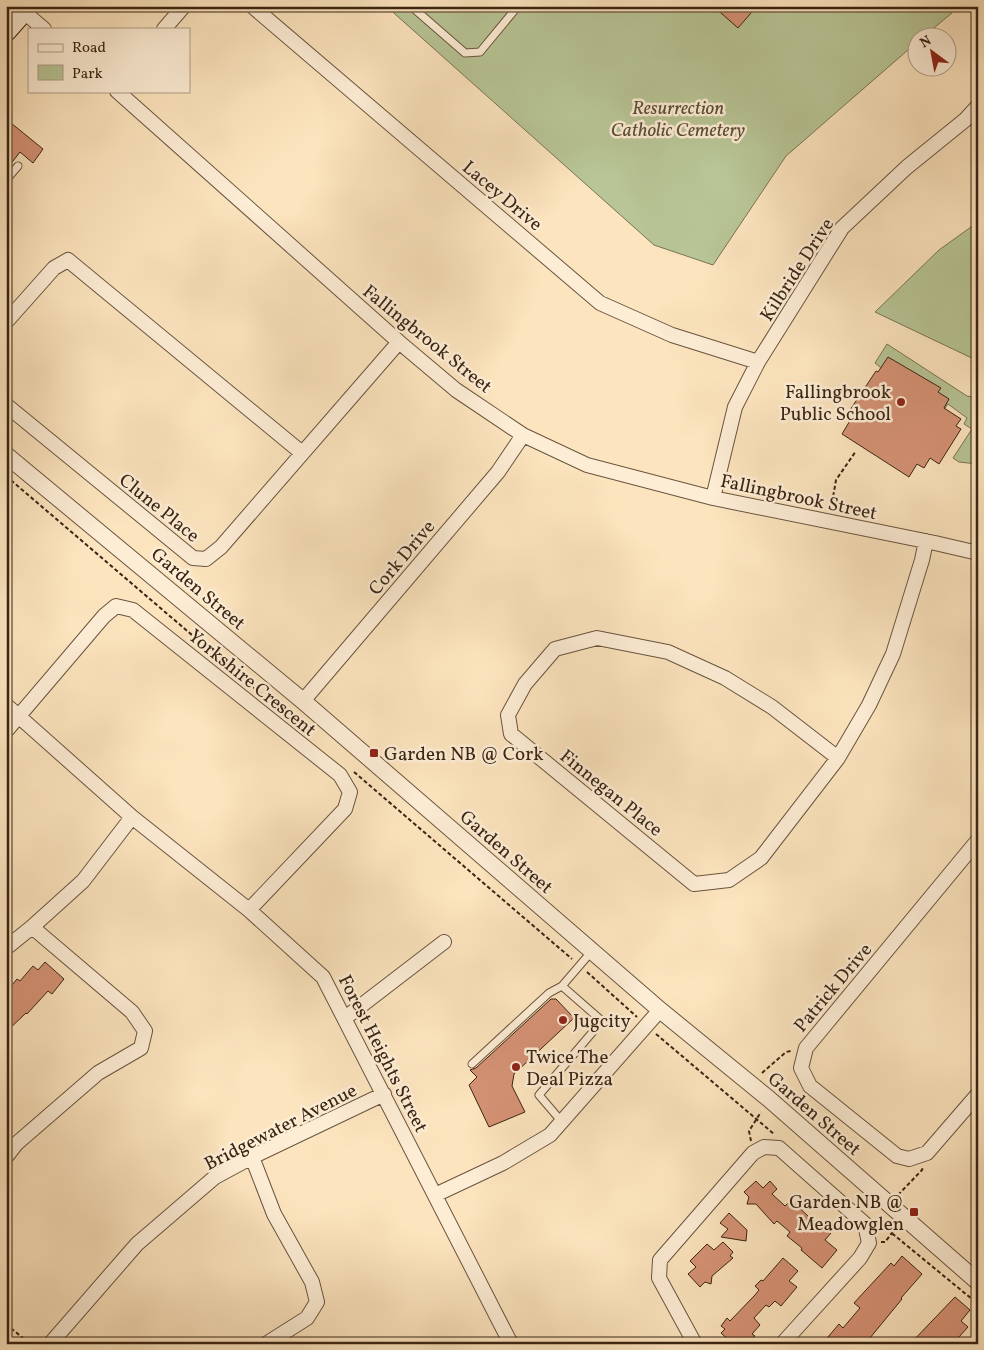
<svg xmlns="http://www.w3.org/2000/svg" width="984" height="1350" viewBox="0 0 984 1350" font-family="Vollkorn,serif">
<rect width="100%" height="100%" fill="#fce4be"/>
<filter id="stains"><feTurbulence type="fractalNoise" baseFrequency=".004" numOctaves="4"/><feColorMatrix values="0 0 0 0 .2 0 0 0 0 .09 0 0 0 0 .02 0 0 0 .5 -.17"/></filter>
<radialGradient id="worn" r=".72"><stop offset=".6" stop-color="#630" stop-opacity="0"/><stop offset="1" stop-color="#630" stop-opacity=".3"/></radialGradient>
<path fill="#b8c596" stroke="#787454" d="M386,6H953L952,13L923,37L916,38V43L786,156L713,265L654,245Z
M978,222V361L875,312L939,250Z
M887,344L967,396L978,398V464L959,462L953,458L972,429L964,424L967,418L948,404L940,415L875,363Z"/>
<path fill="#d59275" stroke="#392413" d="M713,6H757L738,28Z
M11,123L43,149L33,163L20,152L6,170V129Z
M888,357L941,388L938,392L949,399L944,408L961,419L956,426L961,429L939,464L930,458L924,468L917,464L909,477L842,434L851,419L846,416L876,371L878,372Z
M45,962L64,979L52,994L48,991L27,1014L26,1013L6,1032V992L17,979L20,981L33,966L38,970Z
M551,999H556L574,1018L514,1074L512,1086L525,1112L489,1127L469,1085L477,1077L470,1070L476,1068Z
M756,1181L763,1188L770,1181L777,1189L772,1194L785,1206L791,1200L809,1217L831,1233L825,1240L837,1250L822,1268L801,1250L802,1248L787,1236L790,1232L777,1221L774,1224L756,1204H747L749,1197L744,1192Z
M729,1213L747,1230L746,1241L721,1237L728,1229L720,1223Z
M723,1242L733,1252L730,1256L733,1258L712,1276L711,1284L705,1282L700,1287L688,1274L696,1267L690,1261L707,1244L714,1250Z
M902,1256L922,1274L901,1298L902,1299L865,1344H822L839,1324L843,1328L860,1308L854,1303L891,1263L894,1266Z
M783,1258L798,1271L789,1281L797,1287L781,1306L775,1301L769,1307L766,1305L754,1318L760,1325L752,1334L755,1336L748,1344L740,1338L735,1344H733L721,1333L725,1329L721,1326L727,1318L730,1321L755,1295L759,1290L755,1286L761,1280L763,1281Z
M955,1297L970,1310L961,1321L968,1327L959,1337L952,1344H910Z"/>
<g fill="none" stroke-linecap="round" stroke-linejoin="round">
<g stroke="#6a543e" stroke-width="9">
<path id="service" d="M411,6L465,53L480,52L518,6
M695,6L696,7
M6,180L18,166
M472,1064L549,993L562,986
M562,1122L539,1095L602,1021L562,986L592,951"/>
</g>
<g stroke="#6a543e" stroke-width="16">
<path id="minor" d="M252,6L600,303L672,335L758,362
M24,12L44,29
M164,29L184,6
M117,91L399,342L456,390L523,435L587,465L713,498L935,543L978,553
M6,322L54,268L68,260L302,453
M6,405L193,558L206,559L221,547L399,342
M713,498L735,407L758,362L842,228L907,167L965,120L978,106
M303,701L498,472L523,435
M6,705L132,817L249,910L323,977L511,1344
M6,731L104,616L116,606L133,610L340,775L350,792L345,809L249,910
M838,758L772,707L725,678L668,652L597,638L555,649L525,684L508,715L511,734L694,884L729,880L761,858L838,758L869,705L893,654L922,560L926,541
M978,840L806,1048L801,1068L810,1086L897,1156L909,1159L927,1153L978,1094
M6,948L32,927L83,881L132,817
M345,1018L444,942
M6,1157L16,1144L98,1073L141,1048L145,1031L132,1012L32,927
M252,1157L274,1214L312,1282L317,1302L307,1318L266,1344
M435,1195L503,1163L550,1135L660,1010
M50,1344L137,1244L215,1177L252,1157L384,1094
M695,1344L659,1278L660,1260L753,1153L764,1147L779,1148L865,1224L869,1243L860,1258L782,1344"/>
</g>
<g stroke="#6a543e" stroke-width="18">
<path id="tertiary" d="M6,455L303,701L660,1010L769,1099L978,1282"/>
</g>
<g stroke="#392413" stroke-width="21">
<path id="secondary" d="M6,32L29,6"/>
</g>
<path stroke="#392413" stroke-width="2" stroke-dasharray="4 2.5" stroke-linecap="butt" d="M6,476L268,700
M831,509L836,480L856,451
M354,772L572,959
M587,972L637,1017
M656,1034L774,1134
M762,1073L786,1052L791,1051
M751,1141L749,1131L761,1112
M898,1195L922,1170L923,1167
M877,1221L978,1304
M881,1242H885L895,1229
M6,1324L30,1344"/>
<use href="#service" stroke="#fdedd5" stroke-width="7"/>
<use href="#minor" stroke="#fdedd5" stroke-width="14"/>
<use href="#tertiary" stroke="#fdedd5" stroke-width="16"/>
<use href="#secondary" stroke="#fdedd5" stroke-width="19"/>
</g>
<g fill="#8f2418" stroke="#fdedd5" stroke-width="2">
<circle cx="901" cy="402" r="5"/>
<rect x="369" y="748" width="10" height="10" rx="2.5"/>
<circle cx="563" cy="1020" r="5"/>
<circle cx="516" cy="1067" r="5"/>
<rect x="909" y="1207" width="10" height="10" rx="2.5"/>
</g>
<g text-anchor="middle" stroke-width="5" stroke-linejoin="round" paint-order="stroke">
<g font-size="19" font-style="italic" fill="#594c34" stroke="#fdedd5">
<text x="678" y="114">Resurrection<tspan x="678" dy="22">Catholic Cemetery</tspan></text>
</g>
<g font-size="19" fill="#392413" stroke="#fdedd5">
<text transform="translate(503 195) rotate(40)" y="7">Lacey Drive</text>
<text transform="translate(796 269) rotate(-57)" y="7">Kilbride Drive</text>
<text transform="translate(428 338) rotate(39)" y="7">Fallingbrook Street</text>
<text transform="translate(799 496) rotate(12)" y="7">Fallingbrook Street</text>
<text transform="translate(160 507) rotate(39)" y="7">Clune Place</text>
<text transform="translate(401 557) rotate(-50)" y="7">Cork Drive</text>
<text transform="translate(199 588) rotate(40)" y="7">Garden Street</text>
<text transform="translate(253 682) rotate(39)" y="7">Yorkshire Crescent</text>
<text transform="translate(612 792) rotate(39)" y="7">Finnegan Place</text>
<text transform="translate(507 851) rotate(41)" y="7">Garden Street</text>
<text transform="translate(832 987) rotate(-50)" y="7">Patrick Drive</text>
<text transform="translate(384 1053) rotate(63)" y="7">Forest Heights Street</text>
<text transform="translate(815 1113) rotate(41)" y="7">Garden Street</text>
<text transform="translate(280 1126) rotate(-27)" y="7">Bridgewater Avenue</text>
</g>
<g font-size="19" fill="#392413" stroke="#fdedd5" text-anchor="start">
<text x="891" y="398" text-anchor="end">Fallingbrook<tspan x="891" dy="22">Public School</tspan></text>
<text x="384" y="760">Garden NB @ Cork</text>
<text x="573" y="1027">Jugcity</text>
<text x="526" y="1063">Twice The<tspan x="526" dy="22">Deal Pizza</tspan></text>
<text x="904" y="1208" text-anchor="end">Garden NB @<tspan x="904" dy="22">Meadowglen</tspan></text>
</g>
</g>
<rect width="984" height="1350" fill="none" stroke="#fce4be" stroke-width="25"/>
<rect x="8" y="8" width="969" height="1335" fill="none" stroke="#392413" stroke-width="2.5"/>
<rect x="12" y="12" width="959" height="1325" fill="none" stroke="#392413"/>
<rect x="28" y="28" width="162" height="65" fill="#fdedd5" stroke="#af9d87"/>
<rect x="38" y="44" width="25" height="8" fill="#fdedd5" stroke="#af9d87"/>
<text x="72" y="52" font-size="15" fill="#392413">Road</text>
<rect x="38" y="65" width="25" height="15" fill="#b8c596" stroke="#af9d87"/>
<text x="72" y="78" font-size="15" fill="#392413">Park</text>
<g transform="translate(932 52) rotate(328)"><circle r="24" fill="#fdedd5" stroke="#af9d87"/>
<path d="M0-4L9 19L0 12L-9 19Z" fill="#8f2418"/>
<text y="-8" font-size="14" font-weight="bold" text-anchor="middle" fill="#392413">N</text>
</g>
<rect width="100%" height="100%" filter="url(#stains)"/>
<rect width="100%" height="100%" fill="url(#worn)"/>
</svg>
